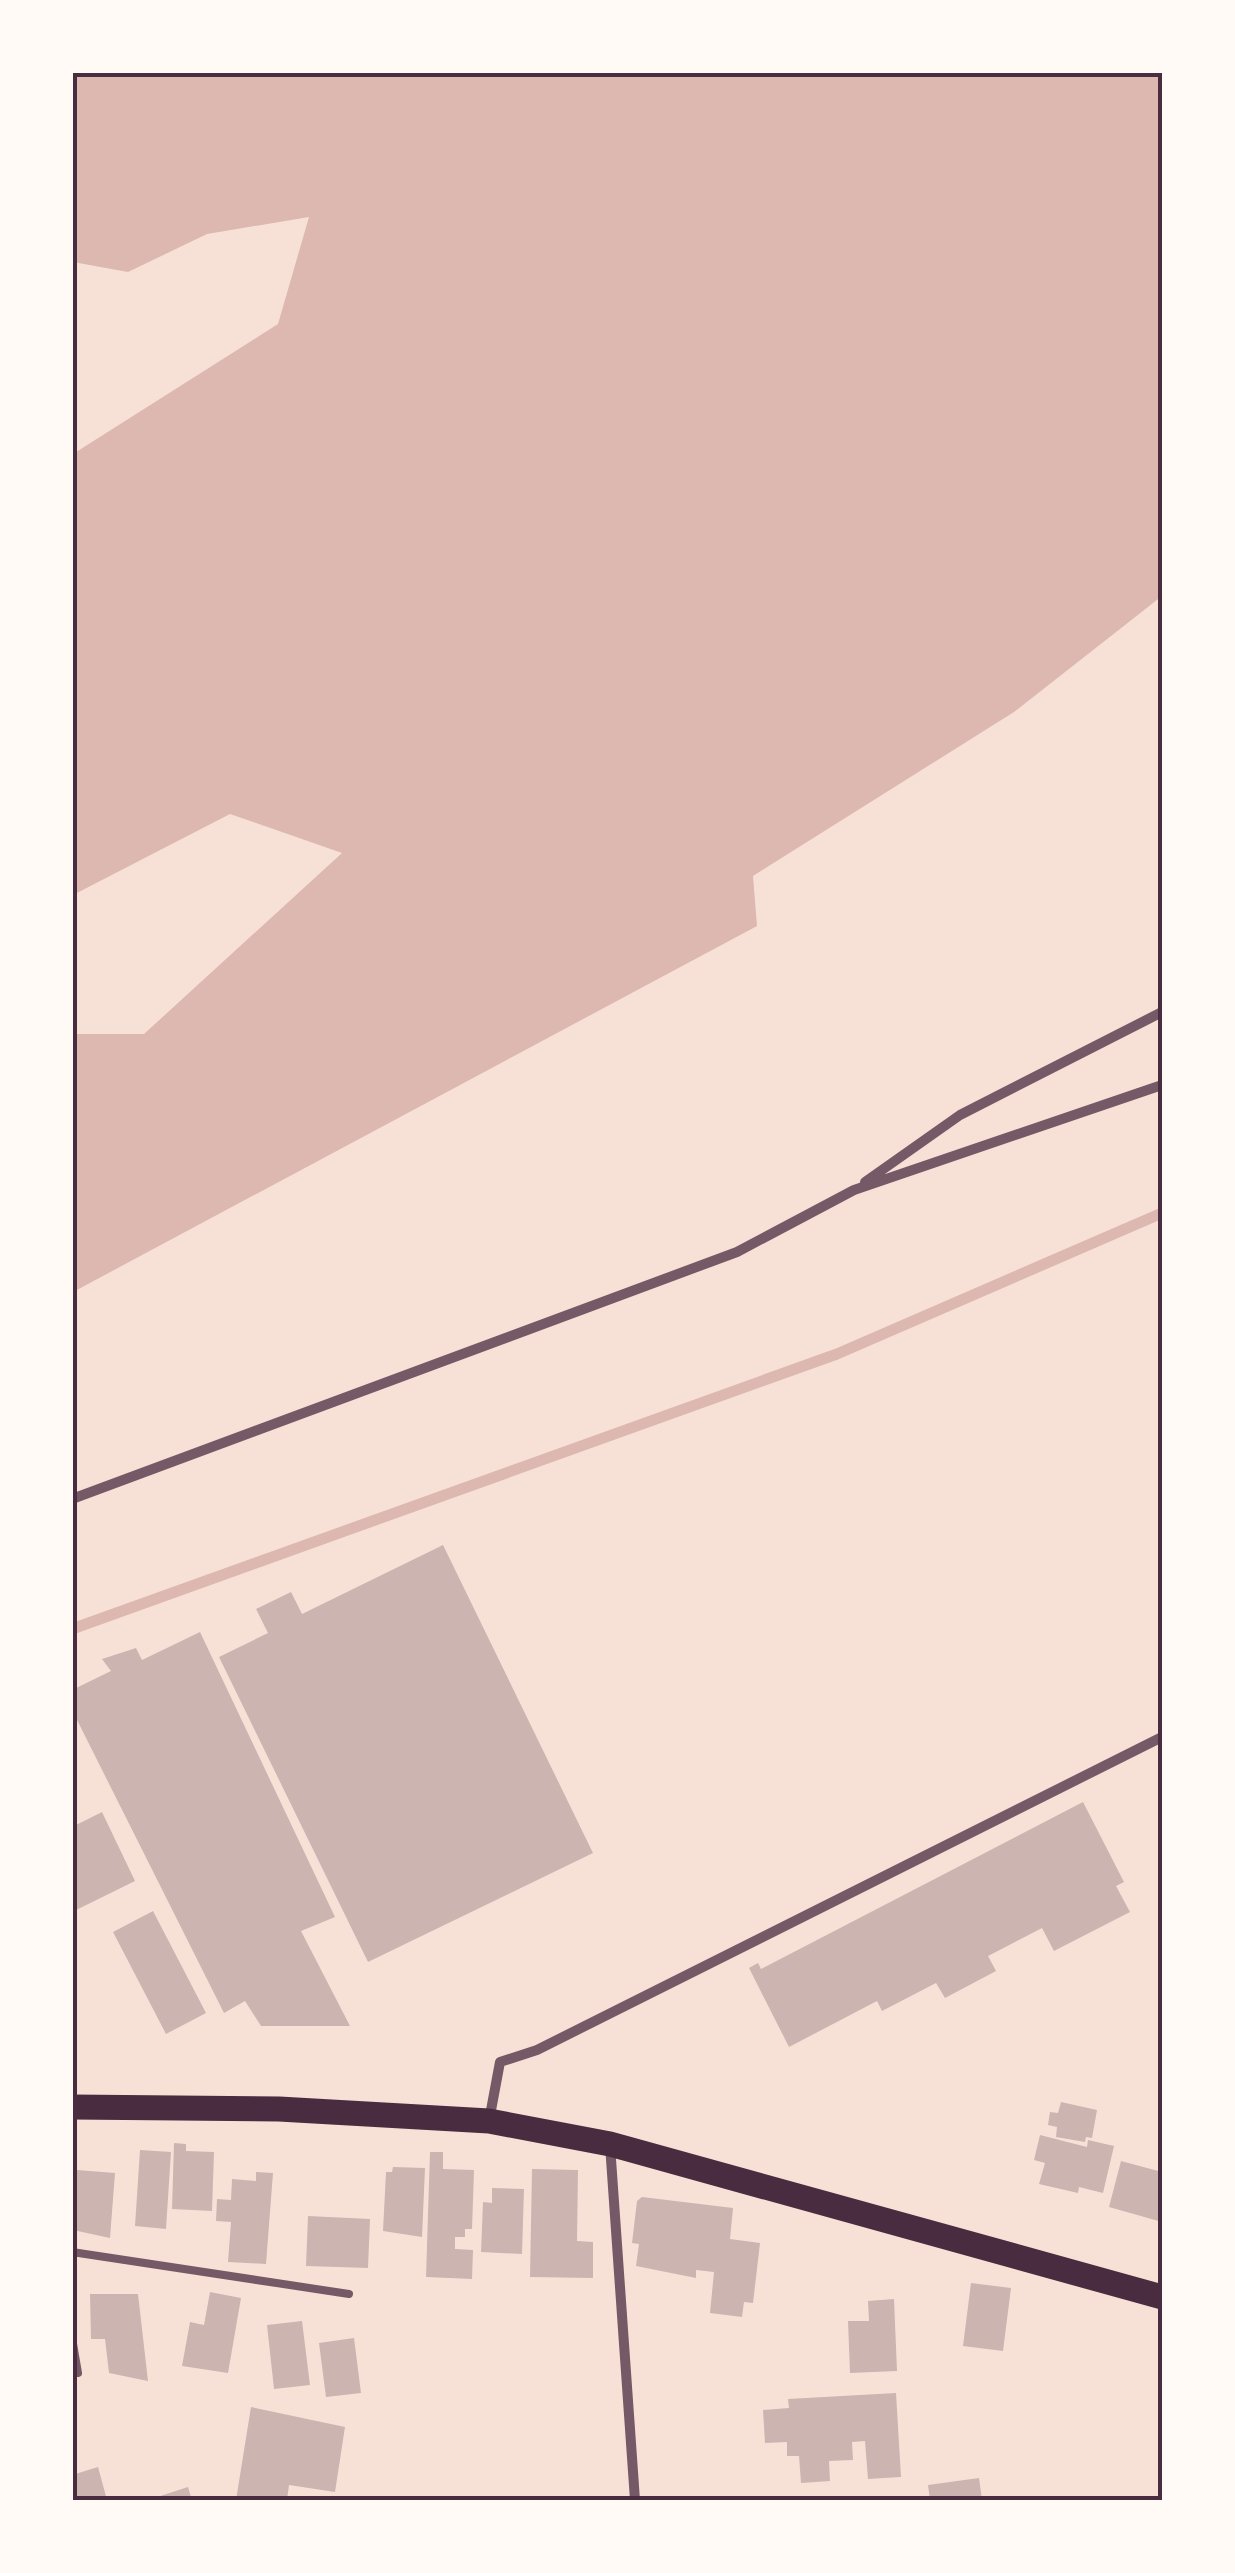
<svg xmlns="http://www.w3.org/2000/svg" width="1235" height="2573" viewBox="0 0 1235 2573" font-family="'Alegreya Sans',sans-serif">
<rect width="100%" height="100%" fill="#f7e1d7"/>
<path fill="#dcb8b0" d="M73,72L1162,73V596L1014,712L753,876L757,926L73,1292V1034H144L342,853L230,814L73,895V454L278,324L309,217L207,234L128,272L73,262Z"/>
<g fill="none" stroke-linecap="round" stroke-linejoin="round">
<path stroke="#dcb8b0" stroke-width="11" d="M72,1629L837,1354L1162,1213"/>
</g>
<path fill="#ccb4b1" d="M443,1545L593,1853L368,1962L219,1657L268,1633L256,1609L291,1592L302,1614Z
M200,1632L335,1917L301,1931L350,2026H261L245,2001L224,2013L72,1710V1690L111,1671L102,1659L136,1648L142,1660Z
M1083,1802L1124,1882L1116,1886L1130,1912L1054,1951L1042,1928L988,1956L996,1971L945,1998L936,1983L882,2011L877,2001L789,2047L749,1968L758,1963L761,1969Z
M102,1812L135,1881L72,1912V1827Z
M153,1911L206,2013L166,2034L113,1932Z
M1061,2102L1097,2110L1092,2138L1086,2137L1085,2142L1056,2137L1057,2127L1048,2125L1050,2112L1058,2113Z
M1040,2135L1087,2147L1088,2140L1114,2146L1103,2193L1079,2187L1078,2193L1039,2184L1045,2163L1034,2160Z
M174,2143L186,2144V2151L214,2152L212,2211L172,2209Z
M140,2150L171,2152L166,2229L135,2226Z
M430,2152H443V2169L474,2170L472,2229H465V2237H455V2249L473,2250L472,2279L426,2277Z
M1121,2161L1162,2172V2222L1109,2207Z
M393,2167L425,2168L422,2237L383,2231L386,2172H392Z
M532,2169L578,2170L577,2241L593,2242V2278L530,2277Z
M77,2170L115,2173L110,2238L73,2230Z
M256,2172L273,2173L266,2264L228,2262L231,2222L216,2221L217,2199L231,2200L232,2179L256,2181Z
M492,2188L524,2189L522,2254L481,2252L483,2202L492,2203Z
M642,2197L733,2208L730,2239L760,2243L753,2303L744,2302L742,2317L710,2313L714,2272L696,2270V2278L636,2266L639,2244L632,2243L637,2201Z
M308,2216L370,2219L368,2268L306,2266Z
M971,2283L1011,2288L1003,2351L963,2346Z
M210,2292L241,2298L228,2373L182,2366L190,2322L204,2325Z
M90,2294H138L148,2381L109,2373L105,2339H91Z
M894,2299L897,2371L850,2373L848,2321H869L868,2301Z
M302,2321L310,2385L274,2389L267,2325Z
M354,2338L361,2393L326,2397L319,2343Z
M896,2393L901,2477L868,2479L865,2441L852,2442L853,2460L829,2461L830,2481L801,2483L799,2456H787V2442L765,2443L763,2410L789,2408L788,2399Z
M251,2407L345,2427L335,2492L289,2485L287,2500H236Z
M98,2467L107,2500H72V2475Z
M979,2478L982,2500H930L928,2485Z
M188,2487L192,2500H148Z"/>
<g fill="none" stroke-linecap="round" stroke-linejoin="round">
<path stroke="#755966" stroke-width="8" d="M72,2252L349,2294
M72,2338L78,2373"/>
<path stroke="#755966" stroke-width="10" d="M865,1182L960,1115L1162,1012
M72,1499L737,1252L854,1190L1162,1085
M489,2121L500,2062L537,2050L1162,1737
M610,2145L635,2500"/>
<path stroke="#4a2c40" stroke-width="25" d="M72,2107L279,2109L489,2121L610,2144L1162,2297"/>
</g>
<rect width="1235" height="2573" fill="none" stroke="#fffaf5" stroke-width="150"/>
<rect x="75" y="75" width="1085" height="2423" fill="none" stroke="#4a2c40" stroke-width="4"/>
</svg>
